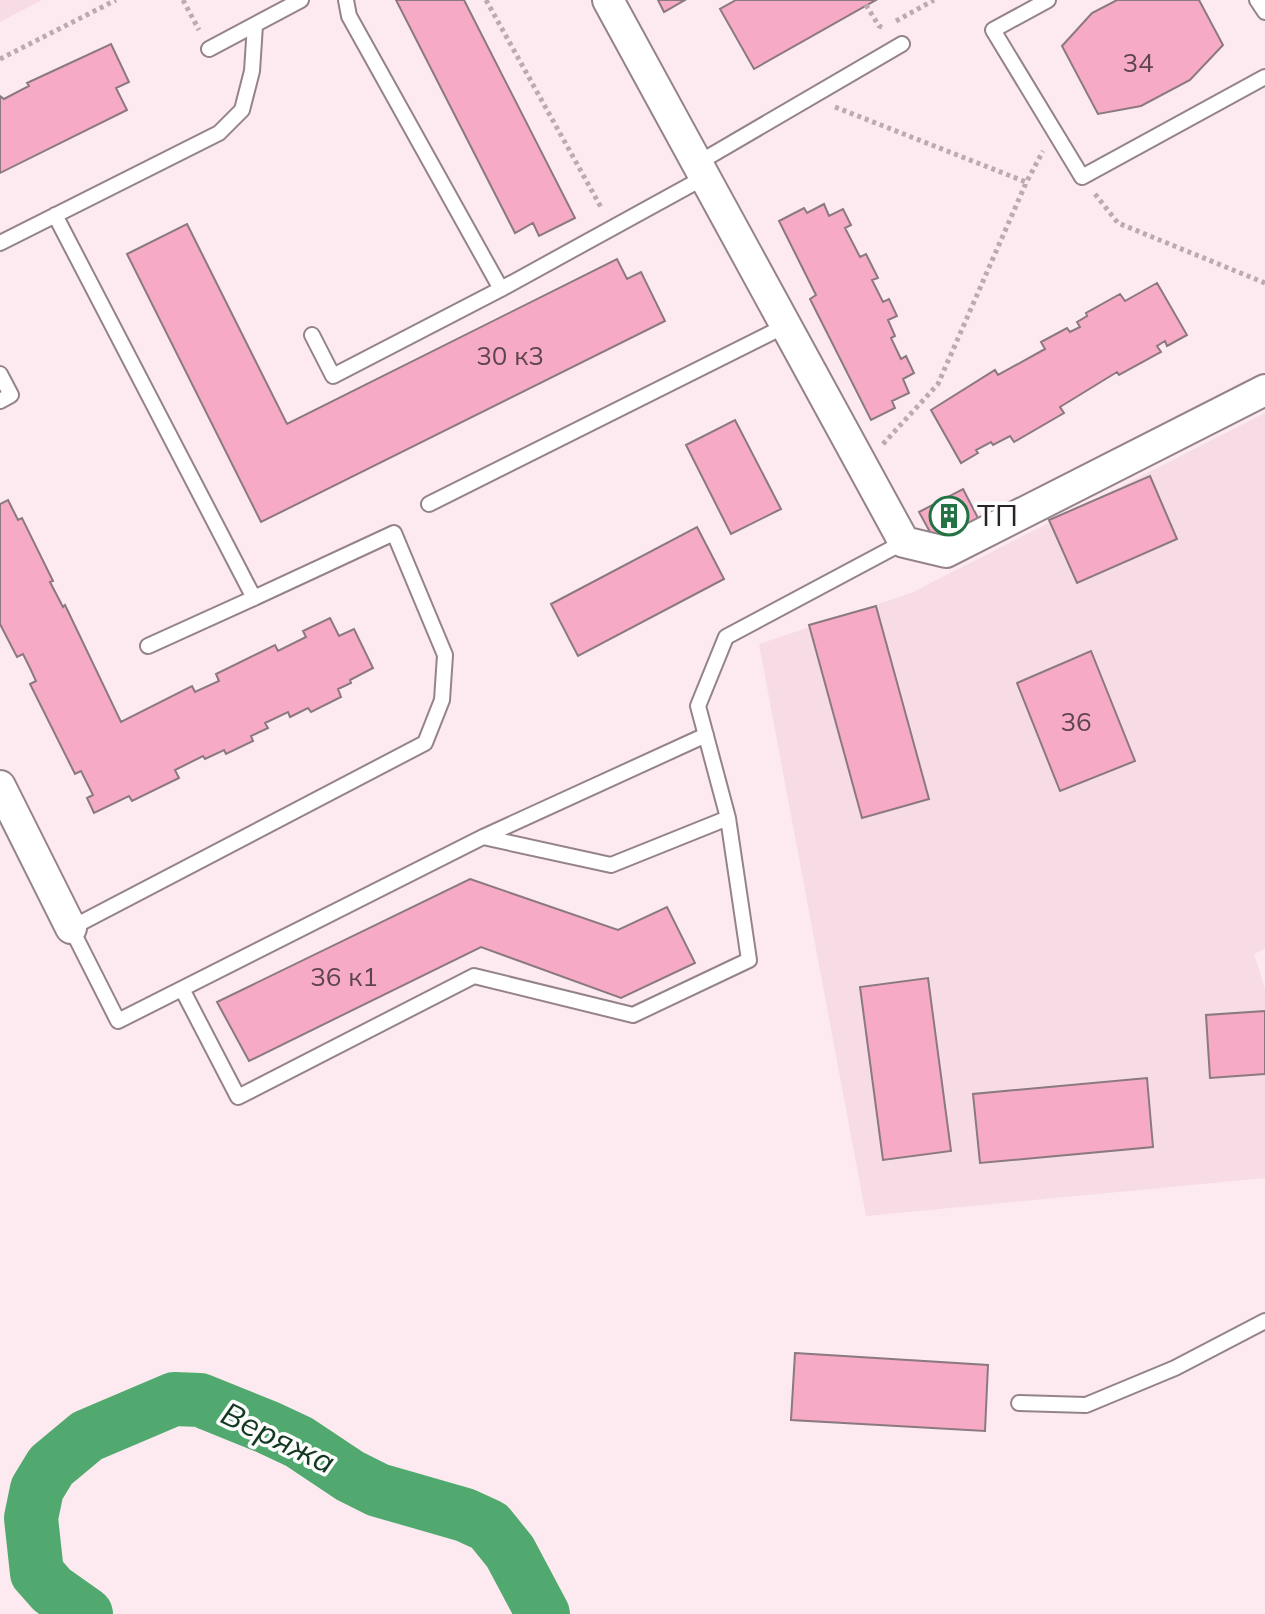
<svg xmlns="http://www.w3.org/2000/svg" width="1265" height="1614" viewBox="0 0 1265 1614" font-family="Mulish,sans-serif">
<rect width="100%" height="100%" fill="#fdeaf0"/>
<path fill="#f7dce5" d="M0,0H42L0,22Z
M1265,413V949L1254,954L1265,988V1178L866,1216L759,644L911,593Z"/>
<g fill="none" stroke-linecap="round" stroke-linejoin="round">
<path stroke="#52a970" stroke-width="54" d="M86,1614L52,1590L37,1573L31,1518L37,1489L51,1466L87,1436L174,1399L200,1400L267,1427L299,1442L350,1476L378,1490L465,1515L489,1526L510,1552L543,1614"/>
</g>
<path fill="#f7aac6" stroke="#8a797e" stroke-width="2" d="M396,0H464L575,218L539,236L533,223L515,233Z
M658,0H685L664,12Z
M736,0H876L754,69L720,9Z
M1117,0H1199L1223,45L1190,80L1141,106L1098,114L1062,46L1092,13Z
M111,44L129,82L116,88L127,110L0,173V96L4,99L29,86L27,83Z
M824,204L829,216L843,209L851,225L845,228L860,257L866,254L878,278L872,280L883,302L889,299L897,316L888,320L895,336L891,338L901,359L906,356L914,373L903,379L909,393L892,401L895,408L871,420L810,299L816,295L779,221L804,208L807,213Z
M187,224L287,424L617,259L627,279L641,272L665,321L261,522L127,254Z
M1157,283L1187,335L1167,346L1165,341L1157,346L1161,352L1119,375L1117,372L1060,407L1064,413L1014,442L1010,436L993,445L991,442L976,450L978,453L961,463L931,410L995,370L998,375L1045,349L1041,342L1067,328L1070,332L1080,327L1077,322L1087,316L1086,313L1120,294L1125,301Z
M735,420L781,509L731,534L686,445Z
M1150,476L1177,539L1077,583L1049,520Z
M963,489L979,520L936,543L919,512Z
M8,500L18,520L22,518L53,581L50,582L63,607L65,605L121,722L192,686L195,692L219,681L216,674L275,645L278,651L306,637L303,631L330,618L339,636L354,629L373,668L350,680L351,683L338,689L341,697L311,712L308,708L290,717L288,712L265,723L268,728L251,736L253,741L226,754L224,750L205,759L203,756L175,770L179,778L132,801L129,796L94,813L87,798L93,795L81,771L75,774L30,684L36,681L30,668L23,654L17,657L0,624V504Z
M697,527L724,579L578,656L551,604Z
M876,606L929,799L862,818L809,625Z
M1091,651L1135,761L1060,791L1017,683Z
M470,879L618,930L667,907L695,963L621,998L481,947L249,1061L217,1002Z
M928,978L951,1151L883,1160L860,987Z
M1265,1011V1074L1210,1078L1206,1015Z
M1147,1078L1153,1147L980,1163L973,1094Z
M795,1353L988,1365L985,1431L791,1420Z"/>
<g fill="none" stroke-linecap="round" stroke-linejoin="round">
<g stroke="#948388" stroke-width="18">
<path id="lane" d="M346,0L349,16L501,289
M1048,0L993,30L1082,177L1265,77
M1257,0L1265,12
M209,49L301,0
M698,163L902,44
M55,215L254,598L394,533L445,655L442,700L425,743L71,928L118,1021L483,837L706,735
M0,243L219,133L242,110L252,71L255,25
M312,335L333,376L501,289L705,177
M0,374L11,395L0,401
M429,504L787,325
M148,646L254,598
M483,837L611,865L728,818
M182,989L238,1097L474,976L633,1015L749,960L728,818L698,706L726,637L904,542
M1019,1403L1086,1405L1175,1368L1265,1321"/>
</g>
<g stroke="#948388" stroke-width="34">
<path id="street" d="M608,0L904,542L946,552L1265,390
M0,786L71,928"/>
</g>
<path stroke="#baabb0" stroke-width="5" stroke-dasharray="4 4" stroke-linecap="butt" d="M183,0L199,30
M486,0L602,209
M866,5L879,26L884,28
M896,21L934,0
M0,59L116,0
M835,107L1026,182
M1095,194L1118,223L1265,283
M883,444L938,384L1026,183L1043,151"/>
<use href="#lane" stroke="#fff" stroke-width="14"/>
<use href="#street" stroke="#fff" stroke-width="30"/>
</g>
<defs>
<g id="building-ring" transform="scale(2)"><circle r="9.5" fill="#fdfdfd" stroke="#237243" stroke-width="1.5"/><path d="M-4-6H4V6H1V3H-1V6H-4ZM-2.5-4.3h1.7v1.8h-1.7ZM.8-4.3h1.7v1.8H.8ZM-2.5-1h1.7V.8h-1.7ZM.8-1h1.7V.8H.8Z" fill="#237243"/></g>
</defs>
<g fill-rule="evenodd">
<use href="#building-ring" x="949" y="516"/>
</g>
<g text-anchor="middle" stroke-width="7" stroke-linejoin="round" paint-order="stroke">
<g font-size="26" fill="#5d454d">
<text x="1138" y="72">34</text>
<text x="510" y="365">30 к3</text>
<text x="1076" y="731">36</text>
<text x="344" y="986">36 к1</text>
</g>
<g font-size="30" fill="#2a2325" stroke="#fdfdfd" text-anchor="start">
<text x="977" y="526">ТП</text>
</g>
<g font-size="32" font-style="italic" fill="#133820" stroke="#fdfdfd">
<text transform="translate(278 1438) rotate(26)" y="11">Веряжа</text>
</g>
</g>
</svg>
